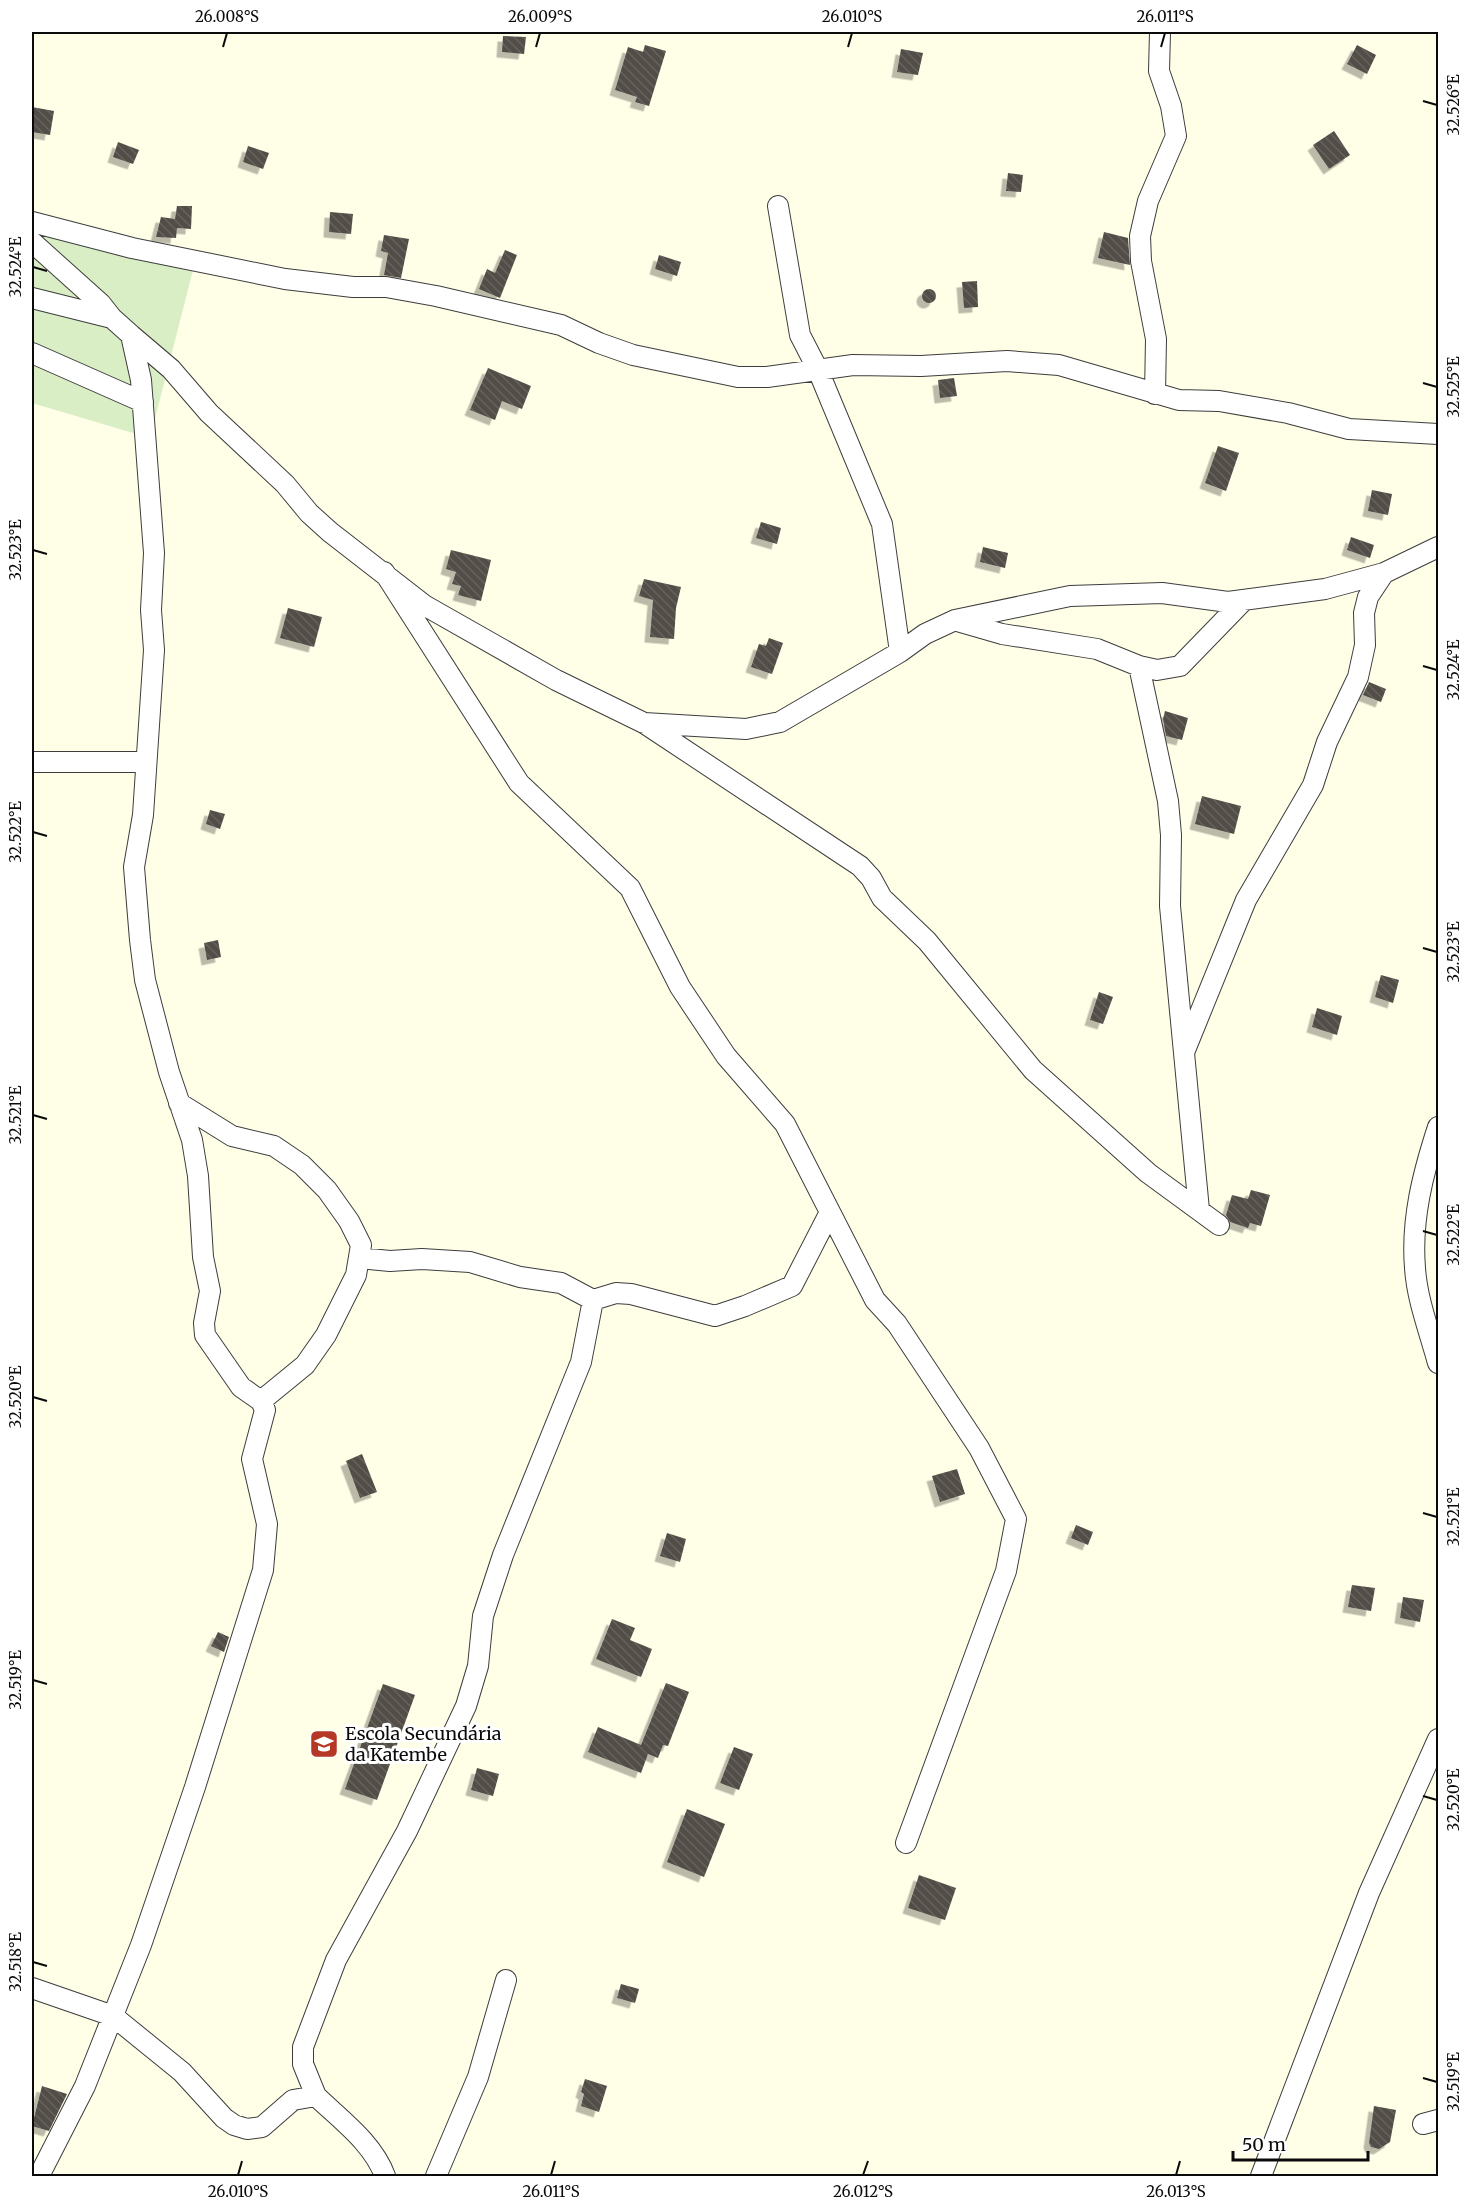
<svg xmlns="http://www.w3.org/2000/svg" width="1470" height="2208" viewBox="0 0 1470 2208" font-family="Merriweather,serif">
<defs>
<pattern id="building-back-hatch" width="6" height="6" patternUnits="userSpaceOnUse" patternTransform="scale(1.5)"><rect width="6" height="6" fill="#524d47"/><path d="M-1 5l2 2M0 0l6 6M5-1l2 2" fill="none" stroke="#66625d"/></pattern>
<filter id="shadow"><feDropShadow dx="-5.5" dy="5.5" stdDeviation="0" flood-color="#0004"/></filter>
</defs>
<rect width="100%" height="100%" fill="#fffee7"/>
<path fill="#d9eec5" d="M32,223L193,270L150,438L32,403Z"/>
<path fill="url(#building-back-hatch)" filter="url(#shadow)" d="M503,36L526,37L524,54L502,52Z
M645,45L666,51L649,106L635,102L637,97L615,90L628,47L643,52Z
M1357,45L1376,55L1367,74L1347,64Z
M901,49L923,53L918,75L897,72Z
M32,107L54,111L50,135L32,132Z
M1334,131L1350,155L1329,169L1313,145Z
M118,142L139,150L133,164L113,157Z
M248,146L269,153L263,169L243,162Z
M1008,173L1023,175L1021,192L1006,191Z
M177,206H192L191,229L177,228L176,238L156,237L161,217L175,219Z
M330,212L353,214L351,234L329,232Z
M1104,232L1128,238L1130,265L1098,258Z
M384,235L409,239L401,278L384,275L388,253L381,251Z
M505,250L517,255L500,298L479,289L487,269L495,273Z
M659,255L681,262L677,276L655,269Z
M977,281L978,307L964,308L962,282Z
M922 296a7 7 0 1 1 14 0a7 7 0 1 1-14 0Z
M488,368L531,386L522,409L502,401L495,420L470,410Z
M954,378L957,396L940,398L938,380Z
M1218,446L1239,453L1226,491L1205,483Z
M1372,490L1392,494L1388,515L1368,511Z
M761,522L781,528L777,544L756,538Z
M1351,537L1374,545L1370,558L1347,550Z
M983,547L1008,553L1005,568L980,562Z
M451,550L491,560L481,601L458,595L461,586L452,584L456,572L446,569Z
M644,579L681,587L676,608L674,639L650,637L653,600L639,596Z
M288,608L322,617L314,647L280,638Z
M769,638L783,643L772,674L751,667L759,644L766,646Z
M1369,682L1386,689L1381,702L1363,695Z
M1165,711L1188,718L1182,740L1166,736L1163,719Z
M1202,796L1241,806L1234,834L1195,824Z
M210,810L225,814L220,829L206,824Z
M218,940L221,957L207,960L204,943Z
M1381,975L1399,980L1393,1003L1375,997Z
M1099,992L1113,997L1103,1024L1090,1020Z
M1317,1008L1342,1016L1337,1035L1312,1027Z
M1251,1190L1270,1195L1261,1226L1250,1223L1248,1228L1230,1222L1226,1215L1232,1195L1248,1199Z
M362,1454L377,1492L360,1498L346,1461Z
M957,1469L965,1494L940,1502L932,1476Z
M1076,1525L1093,1532L1088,1545L1071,1538Z
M667,1533L686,1539L680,1562L660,1556Z
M1352,1585L1375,1588L1371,1611L1348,1607Z
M1403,1597L1424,1600L1420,1622L1400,1618Z
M612,1619L635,1628L630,1640L652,1649L641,1677L596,1659Z
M218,1632L229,1637L224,1652L211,1646Z
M666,1683L689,1692L668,1746L663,1745L658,1758L648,1754L641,1773L588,1752L598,1727L641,1745Z
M383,1684L415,1695L377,1800L345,1789Z
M734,1747L753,1754L739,1790L720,1783Z
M477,1768L499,1774L493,1796L471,1790Z
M687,1809L725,1824L704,1877L667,1862Z
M919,1875L956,1888L945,1920L908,1908Z
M621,1984L639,1989L635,2003L617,1998Z
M585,2079L607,2086L599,2112L581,2106L584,2094L581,2092Z
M42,2086L67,2094L49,2131L32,2126Z
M1374,2106L1396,2110L1390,2142L1379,2149L1371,2147L1369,2143Z"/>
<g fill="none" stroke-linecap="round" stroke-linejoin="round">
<g stroke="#3d3d3d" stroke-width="22">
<path id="street" d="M778,206L800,335L818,370L882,524L900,652
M32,222L132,248L285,279L353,287H386L436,296L561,325L599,343L633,355L738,377H767L853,365L921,366L1007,361L1059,365L1179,400L1219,401L1288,413L1349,429L1438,434
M32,242L101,304L112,318L131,335L141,380L154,553L151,610L154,650L143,815L134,867L140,940L145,980L169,1072L192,1140L198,1176L203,1257L210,1291L204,1323L205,1335L241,1387L261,1401L265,1410L252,1459L267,1524L263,1570L195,1787L141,1945L85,2086L39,2176
M32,298L112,318
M131,335L171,369L209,413L285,484L309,513L330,532L424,605L556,680L644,723L860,866L871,878L882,898L927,941L1033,1070L1148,1173L1219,1225
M32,353L143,402
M1155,394L1156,339L1141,261L1140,236L1148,201L1176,136L1171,106L1159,71L1160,32
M384,572L519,783L630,888L680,987L726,1056L785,1124L875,1300L897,1324L979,1448L1016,1519L1006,1571L906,1843
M957,621L1002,634L1097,649L1139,666L1157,670L1180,666L1244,600
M1139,666L1168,801L1171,835L1170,906L1199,1210
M644,723L746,729L780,722L900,652L925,634L955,620L1070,596L1162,593L1228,602L1325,589L1384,573L1438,547
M32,762H145
M1185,1050L1246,900L1313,785L1327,742L1358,677L1365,645L1364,613L1368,597L1384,573
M179,1103L232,1136L274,1146L302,1165L327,1190L349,1221L361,1245L356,1275L326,1335L305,1365L261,1401
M1438,1127C1423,1173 1411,1219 1415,1268C1417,1300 1430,1333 1438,1363
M593,1300L616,1293L631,1294L715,1316L745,1306L792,1286L829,1214
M32,1988L113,2016L182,2072L224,2118L234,2125L247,2129L262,2127L293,2100L316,2096C341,2120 373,2143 385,2176
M316,2096L303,2064V2047L336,1960L407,1831L466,1706L478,1666L483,1616L503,1555L581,1362L593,1300L561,1283L520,1277L470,1262L422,1259L390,1261L359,1258
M1423,2124L1438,2120
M436,2176L478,2077L506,1980
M1261,2176L1369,1893L1438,1739"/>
</g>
<use href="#street" stroke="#fff" stroke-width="20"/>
</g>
<path fill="none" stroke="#0a0a0a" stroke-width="2" d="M223,47L227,33M536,47L540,33M848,47L852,33M1161,47L1165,33M1423,101L1437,105M33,267L47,271M1423,383L1437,387M33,550L47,554M1423,666L1437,670M33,832L47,836M1423,948L1437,952M33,1115L47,1119M1423,1231L1437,1235M33,1397L47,1401M1423,1513L1437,1517M33,1680L47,1684M1423,1796L1437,1800M33,1962L47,1966M1423,2078L1437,2082M238,2175L242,2161M551,2175L555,2161M863,2175L868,2161M1176,2175L1180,2161"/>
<defs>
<g id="school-square" transform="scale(1.5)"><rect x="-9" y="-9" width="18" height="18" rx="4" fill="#b53827" stroke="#fff"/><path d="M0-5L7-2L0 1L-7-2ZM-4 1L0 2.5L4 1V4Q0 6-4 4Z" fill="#fff"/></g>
</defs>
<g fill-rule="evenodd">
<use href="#school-square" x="324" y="1744"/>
</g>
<g text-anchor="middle" stroke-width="6" stroke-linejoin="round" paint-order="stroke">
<g font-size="18" fill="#0a0a0a" stroke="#fff" text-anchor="start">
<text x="345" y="1740">Escola Secundária<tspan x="345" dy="21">da Katembe</tspan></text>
</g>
</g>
<rect width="1470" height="2208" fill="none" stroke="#ffffff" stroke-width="66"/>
<path d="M1233 2151v9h135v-9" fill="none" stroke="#0a0a0a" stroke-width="3"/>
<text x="1242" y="2151" font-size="18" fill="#0a0a0a" stroke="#ffffff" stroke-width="4.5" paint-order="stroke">50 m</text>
<rect x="33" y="33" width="1404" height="2142" fill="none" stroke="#0a0a0a" stroke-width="2"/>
<g font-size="15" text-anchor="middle" fill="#0a0a0a">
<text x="227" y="22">26.008°S</text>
<text x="540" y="22">26.009°S</text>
<text x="852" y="22">26.010°S</text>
<text x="1165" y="22">26.011°S</text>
<text transform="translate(1454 105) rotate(-90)" y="5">32.526°E</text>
<text transform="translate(16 267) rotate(-90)" y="5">32.524°E</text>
<text transform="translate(1454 387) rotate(-90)" y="5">32.525°E</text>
<text transform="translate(16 550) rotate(-90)" y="5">32.523°E</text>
<text transform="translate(1454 670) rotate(-90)" y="5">32.524°E</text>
<text transform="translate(16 832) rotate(-90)" y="5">32.522°E</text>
<text transform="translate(1454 952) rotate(-90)" y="5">32.523°E</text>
<text transform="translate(16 1115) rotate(-90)" y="5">32.521°E</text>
<text transform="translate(1454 1235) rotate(-90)" y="5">32.522°E</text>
<text transform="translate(16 1397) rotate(-90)" y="5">32.520°E</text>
<text transform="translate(1454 1517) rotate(-90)" y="5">32.521°E</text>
<text transform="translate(16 1680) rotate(-90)" y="5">32.519°E</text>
<text transform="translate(1454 1800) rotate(-90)" y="5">32.520°E</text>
<text transform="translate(16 1962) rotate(-90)" y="5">32.518°E</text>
<text transform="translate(1454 2082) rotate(-90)" y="5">32.519°E</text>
<text x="238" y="2197">26.010°S</text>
<text x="551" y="2197">26.011°S</text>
<text x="863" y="2197">26.012°S</text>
<text x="1176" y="2197">26.013°S</text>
</g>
</svg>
